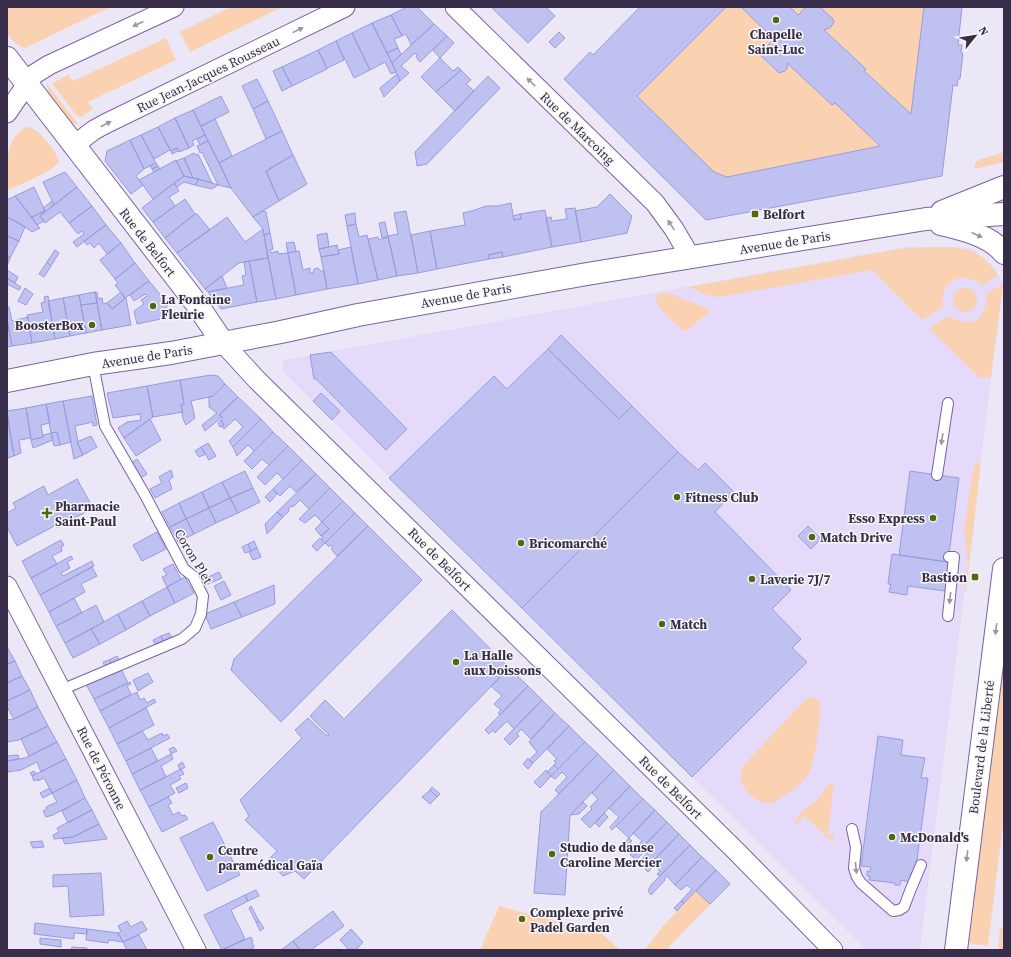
<svg xmlns="http://www.w3.org/2000/svg" width="1011" height="957" viewBox="0 0 1011 957" font-family="'Source Serif 4',serif">
<rect width="100%" height="100%" fill="#ece7f6"/>
<path fill="#e5daf9" d="M906,247H957L972,249L990,263L1003,282L920,950H867L282,371L284,360Z"/>
<path fill="#fad2b1" d="M7,7H110L25,48C2,39 7,27 7,7Z
M231,7H282L190,52L180,32Z
M726,7H741L774,39L759,55C765,60 786,86 787,63L832,105L835,103L880,146L727,177L714,172L637,96Z
M790,7H806L798,15Z
M820,7H924L911,114L864,71L866,69L824,30L830,28L834,22Z
M166,38L176,60L88,102L93,109L82,117L77,116L53,85V83L54,82L68,75L73,81Z
M47,84L78,124C75,124 72,124 69,122C62,116 45,93 47,84Z
M27,127C39,128 55,150 59,161C55,171 18,185 7,191C7,170 4,136 27,127Z
M1004,152V162L974,169L976,161Z
M906,248C924,248 955,245 971,251C982,254 992,266 998,275L982,285C961,269 940,281 943,307L922,320L872,270L719,297L710,296L688,287Z
M1003,284L991,377L983,378L979,377L929,328L949,316C973,330 986,320 987,293Z
M953 300a12 12 0 1 1 24 0a12 12 0 1 1-24 0Z
M667,293L709,309V310L708,313L685,332C674,322 658,311 655,295Z
M981,461L966,593L965,591L968,562L964,529L973,472C974,466 976,463 981,461Z
M1004,650V816L988,946L967,943Z
M811,697L819,700C823,709 814,764 809,773C803,784 783,797 773,803C761,806 743,793 741,780C741,776 742,771 742,767L805,700Z
M830,783H834L828,834L834,835L833,840L831,841L805,816L795,825L798,815L820,797Z
M716,870L730,884L666,950H645L663,926Z
M499,906L601,933L620,950H480Z
M1000,928L1004,929V950H998Z"/>
<path fill="#bfc2f1" stroke="#989bde" d="M407,7H417L434,24L411,45L406,34L402,36L391,15Z
M491,7H546L555,16L528,43Z
M640,7H726L637,96L714,172L727,177L880,146L835,103L832,105L787,63V69L785,71L779,73L759,54L774,39L741,7H790L798,15L806,7H820L833,19L834,22L830,28L824,30L866,69L864,71L911,114L924,7H962L958,45H962L961,53H963L960,79H958L957,86L953,85L942,176L706,220L564,79L590,52L593,55Z
M391,15L402,36L394,39L398,48L387,53L372,23Z
M372,23L392,63L396,72L391,74L385,62L370,70L352,33Z
M434,24L447,36L420,62L416,57L417,55L415,53L401,66L409,73L400,81L392,63Z
M559,32L565,38L555,48L549,42Z
M352,33L370,70L354,78L336,41Z
M447,36L454,43L440,58L433,50Z
M336,41L344,60L327,68L318,50Z
M398,48L401,54L392,63L387,53Z
M318,50L327,69L292,86L282,67Z
M440,58L453,71L458,67L461,70L436,92L421,77Z
M282,67L292,86L282,91L273,71Z
M461,70L471,80L466,84L474,91L455,111L436,92Z
M397,74L400,81L384,97L380,88Z
M488,76L500,88L427,164L417,166L415,152Z
M257,79L268,101L253,109L242,86Z
M221,96L229,112L201,126L193,110Z
M268,101L282,131L266,139L253,109Z
M193,110L205,135L192,141L194,145L189,148L175,118Z
M175,118L189,148L179,152L177,148L171,151L158,127Z
M215,119L232,156L219,163L201,126Z
M158,127L170,150L154,159L141,135Z
M282,131L293,155L266,171L279,201L253,217L231,188L219,163Z
M141,135L156,163L144,169L130,140Z
M205,135L208,141L200,145L197,139Z
M130,140L144,169L136,176L143,185L131,194L105,161L107,151Z
M208,141L219,163L231,188L218,185L202,152L200,153L197,146Z
M177,148L178,151L172,154L171,151Z
M194,153L196,155L198,154L212,183L193,178L184,158Z
M293,155L307,184L279,201L266,171Z
M184,158L193,178L184,176L176,161Z
M176,160L184,176L153,199L139,180Z
M156,163L158,166L152,169L150,166Z
M158,166L160,169L154,172L152,169Z
M65,172L77,187L54,205L43,182Z
M184,176L193,178L199,179L195,185L184,182L177,187L174,183Z
M199,179L212,183L218,185L212,189L195,185Z
M174,183L179,191L169,197L175,206L153,222L142,208Z
M34,187L45,211L32,217L15,196Z
M77,187L92,206L69,223L60,212L45,223L40,216Z
M610,194L632,216L627,233L581,242L575,211L597,207Z
M15,196L37,225L40,228L32,232L19,223L7,217V200Z
M185,199L195,214L165,238L153,222Z
M52,201L54,205L45,212L43,208Z
M511,203L514,220L521,219L520,214L545,210L552,247L503,257L502,252L488,255L489,259L437,269L430,231L465,225L463,213L475,210L486,206H498Z
M92,206L106,225L77,247L73,242L84,234L82,231L78,234L69,223Z
M575,208L581,242L552,247L546,218L551,217L552,221L567,219L565,209Z
M45,211L40,216L44,221L37,225L32,217Z
M262,211L266,212L270,233L264,235L263,229L253,217Z
M406,211L418,273L397,276L388,236L398,234L394,213Z
M355,213L356,224L347,226L345,215Z
M195,214H197L210,230L177,253L165,238Z
M520,214L521,219L514,220L513,216Z
M7,217L25,227L19,241L7,236Z
M227,217L245,242L263,229L268,258L239,263L205,289L177,253Z
M385,222L388,237L382,238L379,223Z
M356,224L359,237L367,235L378,280L358,284L347,226Z
M106,225L121,243L107,254L99,243L94,248L90,243L87,245L84,241Z
M430,231L437,269L418,273L411,235Z
M270,233L273,249L270,250L271,253L278,251V254L288,253L296,295L276,299L264,235Z
M327,233L329,247L319,249L317,235Z
M7,236L19,241L10,258L7,256Z
M378,237L379,240L388,237L397,276L378,280L368,239Z
M294,242L296,251L288,253L286,243Z
M121,243L135,263L115,279L100,260Z
M337,245L339,254L321,257L319,249Z
M351,247L358,284L327,289L321,257L339,254L338,250Z
M55,250L59,253L51,266L47,262Z
M299,251L303,270L310,268V273H313L314,269L318,268L321,271H324L327,289L296,295L288,253Z
M502,252L503,257L489,259L488,255Z
M7,256L10,258L7,266Z
M268,258L276,299L257,302L249,261Z
M249,261L257,302L221,309L208,292L244,285L242,276L246,275L244,262Z
M47,262L51,266L44,277L39,274Z
M135,263L149,281L125,298L115,285L118,283L115,279Z
M7,270L18,277L15,283L7,278Z
M222,276L227,288L208,292L205,289Z
M7,278L21,287L19,290L7,284Z
M149,281L168,304L161,319L137,324L134,311L144,304L141,300L147,296L145,294L134,301L130,295Z
M25,288L33,294L26,305L18,301Z
M95,292H97L98,299L102,298L103,304L107,303L112,309L126,298L131,325L102,330Z
M95,292L97,303L81,305L79,295Z
M121,292L125,298L112,309L107,303Z
M79,295L86,333L70,336L63,298Z
M48,296L55,339L32,343L27,315L43,312L41,303L45,302L44,297Z
M63,298L70,336L55,339L48,301Z
M97,303L102,330L86,333L81,305Z
M7,307H9L12,321L28,317L32,343L12,346L7,319Z
M7,320L12,346L7,347Z
M561,335L632,406L619,419L548,349Z
M548,349L619,419L632,406L678,452L522,608L389,478L494,376L507,389Z
M331,352L407,429L386,450L316,379H314L310,355Z
M211,375L218,376L225,384L213,396L191,401L195,418L186,425L183,419L181,405L184,404L180,380Z
M180,380L184,404L181,405L183,412L153,417L147,386Z
M225,384L238,397L219,415L222,417L205,431L202,425L217,413L209,407V397L213,396Z
M147,386L153,417L124,438L118,428L127,422L141,420L140,414L113,418L107,393Z
M321,393L340,411L332,420L313,401Z
M92,396L97,425L93,426V422L75,426L78,442H77L83,455L74,459L63,401Z
M238,397L261,419L233,447L229,441L243,427L235,419L224,429L222,426L224,425L221,420L223,418L219,415Z
M63,401L71,442L60,445L57,432L51,433L46,404Z
M46,404L50,423L41,425L43,437L31,440L26,408Z
M26,408L31,438L19,440L21,453L14,456L7,411Z
M7,415L14,456L8,458L7,454Z
M150,419L161,440L136,456L124,438Z
M261,419L273,432L254,451L248,445L237,456L233,447Z
M221,420L224,425L220,427L218,423Z
M57,432L60,445L54,446L51,433Z
M273,432L288,446L269,465L262,459L252,469L244,461Z
M51,433L53,440L33,448L31,440L43,437V435Z
M91,436L97,447L83,455L77,442Z
M208,443L216,456L209,460L201,447Z
M288,446L302,460L283,479L277,473L265,485L257,477Z
M201,447L206,454L199,457L195,451Z
M678,452L698,470L705,463L734,492L715,512L791,590L772,609L801,639L792,648L807,662L692,777L522,608Z
M137,459L147,474L139,479L130,464Z
M302,460L316,474L296,492L290,486L280,496L273,489Z
M171,470L173,477L169,480L172,489L155,498L150,489L162,483L159,477Z
M245,471L253,488L230,498L222,482Z
M910,471L959,478L948,562L899,555Z
M316,474L330,488L309,509L300,500L293,507L292,506L288,509L289,511L283,517L277,512Z
M77,479L93,508L57,528L56,525L17,546L7,527V513L16,508L13,503L44,486L48,495Z
M222,482L230,498L209,508L202,492Z
M253,488L260,502L238,513L230,498Z
M330,488L343,501L322,522L315,515L305,523L299,519Z
M273,489L277,494L270,502L265,497Z
M202,492L209,508L186,519L179,503Z
M230,498L238,513L216,523L209,508Z
M343,501L355,513L325,543L322,540L323,538L321,536L329,529L322,522Z
M179,503L186,519L170,527L162,512Z
M209,508L216,523L194,534L186,519Z
M277,512L283,517L267,534L265,524Z
M355,513L368,526L337,556L331,549L333,547L331,545L329,547L325,543Z
M186,519L194,534L178,542L170,527Z
M322,522L329,529L321,536L315,529Z
M368,526L422,580L281,722L231,670L234,659Z
M808,526L821,539L811,549L798,536Z
M157,532L166,549L142,561L133,545Z
M320,538L325,543L317,551L312,546Z
M61,540L64,545L61,547L62,551L52,556L57,564L31,578L22,561Z
M254,541L257,548L251,551L248,544Z
M248,544L251,551L245,553L242,547Z
M257,548L261,557L253,560L249,552Z
M892,554L948,562L945,591L908,586L907,595L889,592L891,584H888Z
M71,556L73,559L67,562L70,568L61,573L63,576L92,561L94,566L40,595L31,578Z
M173,564L181,579L167,587L162,577L167,575L163,569Z
M92,567L97,576L81,584L85,592L49,612L40,595Z
M219,572L222,578L204,586L202,580Z
M185,577L194,593L175,603L167,587Z
M224,581L231,595L221,600L214,586Z
M274,585L275,604L242,617L234,602Z
M167,587L175,603L150,616L142,601Z
M74,598L82,613L56,626L49,612Z
M142,601L150,616L126,630L118,614Z
M234,602L242,617L211,629L205,614Z
M96,605L104,622L65,643L56,626Z
M452,610L509,668L304,879L295,871L283,876L268,860L277,851L245,820L249,816L240,800L302,738L295,730L308,718L327,736L329,735L310,716L325,700L344,719Z
M118,614L126,630L100,644L91,629Z
M91,629L100,644L73,658L65,643Z
M169,633L172,637L163,641L161,636Z
M161,636L163,641L155,644L153,640Z
M7,647L15,661L7,664Z
M117,656L119,660L112,664L109,660Z
M109,660L112,664L105,667L103,662Z
M15,661L22,676L7,683V664Z
M509,668L528,686L500,715L498,713L501,710L494,704L502,696L491,686Z
M121,669L128,683L94,699L86,684Z
M148,673L153,682L138,691L133,680Z
M22,676L30,690L7,701V683Z
M130,682L131,684L127,686L131,694L100,711L94,699Z
M528,686L542,700L514,729L507,721L495,733L493,730L489,734L485,730Z
M30,690L38,707L14,719L7,707V701Z
M137,692L140,700L144,698L147,703L154,699L156,702L109,728L100,711Z
M542,700L555,713L531,739L521,729L517,734L519,736L510,745L504,739Z
M38,707L48,726L19,740L7,742V720L14,719Z
M146,708L154,725L117,744L109,728Z
M555,713L569,726L533,763L529,760L537,752L529,742Z
M48,726L57,742L29,756L21,739Z
M569,726L585,742L558,769L554,765L556,763L554,761L557,759L547,749Z
M142,731L148,740L162,733L163,736L167,734L170,738L126,761L117,744Z
M878,736L903,740L901,755L925,758L921,778H928L915,874L911,873L910,876H913L910,882L901,880L900,885H895V883L869,880L870,876H867V871H870L871,867L861,866Z
M57,742L66,759L41,772L37,762L21,770L8,772L7,761L25,758Z
M585,742L598,754L559,794L555,790L567,777L562,772L555,779L551,776Z
M174,747L177,751L171,754L169,749Z
M151,748L158,761L132,774L126,761Z
M171,754L173,759L161,766L166,777L140,790L132,774Z
M598,754L614,770L570,815L565,895L534,893L541,812Z
M18,755L19,759L7,761V756Z
M528,758L533,763L528,769L523,764Z
M66,759L77,780L52,793L44,778L38,781V779L34,781L32,776Z
M182,762L185,767L180,770L178,765Z
M554,765L558,769L551,776L547,772Z
M181,769L184,774L179,776L181,779L170,785L175,793L149,807L140,790Z
M546,770L551,776L540,788L534,782Z
M614,770L630,786L590,828L581,819L592,809L590,807L598,799L592,793Z
M34,771L36,774L32,776L30,773Z
M77,780L85,798L53,815L46,817L43,811L47,809L46,807L57,802L52,793Z
M186,783L188,788L179,793L176,788Z
M630,786L643,799L612,830L610,827L619,817L609,808Z
M432,787L440,794L437,797L430,790Z
M50,788L52,793L43,798L40,793Z
M430,790L437,797L430,804L422,797Z
M168,797L172,803L168,805L173,815L179,812L182,816L185,815L188,819L162,832L149,807Z
M85,798L92,810L68,823L62,811Z
M643,799L655,810L629,838L616,826Z
M583,802L587,806L579,814L570,815Z
M92,810L99,824L73,837L54,839L53,835L59,832L57,828Z
M655,810L667,822L633,857L630,855L642,841L633,833Z
M604,813L608,817L599,827L595,823Z
M213,822L240,875L207,891L180,838Z
M667,822L679,834L647,867L641,860L650,850L648,848L636,860L633,857Z
M99,824L107,839L65,844L62,838L73,837Z
M679,834L690,845L660,876L657,874L660,871L652,862Z
M629,838L632,841L624,849L621,846Z
M42,841L44,847L33,848L30,842Z
M690,845L702,857L675,885L667,876L664,879L665,880L651,895L648,891L651,885Z
M702,857L716,870L684,903L681,901L692,889L687,885L681,890L675,885Z
M648,866L651,869L648,872L645,869Z
M716,870L730,884L710,904L696,891Z
M101,873L104,915L70,917L68,886L53,887V875Z
M256,890L259,896L248,901L245,895Z
M245,895L248,901L231,910L245,939L222,950L204,915Z
M681,901L684,903L677,911L674,908Z
M251,906L259,921L256,922L249,908Z
M333,911L344,926L311,950H300L293,941Z
M127,921L131,927L142,921L147,930L123,942L118,933L121,931L118,926Z
M259,921L264,928L260,931L256,922Z
M35,923L87,929V934L74,933V939L34,934Z
M87,929L118,933L123,942L109,940L108,943L86,940Z
M351,929L363,942L356,950H349L340,940Z
M139,935L147,950H127L123,942Z
M251,937L253,941L252,942L254,947L250,950H222Z
M40,938L61,940V947L40,944Z
M293,941L300,950H281Z
M72,947L87,948V950H71Z"/>
<g fill="none" stroke-linecap="round" stroke-linejoin="round">
<g stroke="#7b62a1" stroke-width="12">
<path id="lane" d="M937,475L948,403
M948,616L954,557H949
M61,690L182,639L195,628L201,614L203,596L193,576L184,569L145,495L105,426L93,364
M852,829L856,847L854,868L857,877L861,883L893,911L899,910L904,907L910,891L921,865"/>
</g>
<g stroke="#7b62a1" stroke-width="21">
<path id="street" d="M455,7L655,203L674,229L691,258
M7,113L33,75L49,65L174,7
M73,146L94,130L105,124L345,7
M223,343L257,380L737,852L833,950
M7,586L196,950"/>
</g>
<g stroke="#7b62a1" stroke-width="24">
<path id="secondary" d="M7,58L196,303L223,343
M942,212L1004,187
M941,224C961,229 990,235 1004,253
M7,381L93,364L171,353L281,332L358,315L587,274L926,219L1004,214
M956,950L1004,569"/>
</g>
<use href="#lane" stroke="#fff" stroke-width="10"/>
<use href="#street" stroke="#fff" stroke-width="19"/>
<use href="#secondary" stroke="#fff" stroke-width="22"/>
</g>
<defs><path id="oneway-solid" d="M-6-.8H1V-3.2L6.5 0L1 3.2V.8H-6Z"/></defs>
<g fill="#9b96a4">
<use href="#oneway-solid" transform="translate(138 24) rotate(155)"/>
<use href="#oneway-solid" transform="translate(298 30) rotate(-26)"/>
<use href="#oneway-solid" transform="translate(531 82) rotate(-135)"/>
<use href="#oneway-solid" transform="translate(106 124) rotate(-27)"/>
<use href="#oneway-solid" transform="translate(671 225) rotate(-124)"/>
<use href="#oneway-solid" transform="translate(977 235) rotate(24)"/>
<use href="#oneway-solid" transform="translate(942 439) rotate(99)"/>
<use href="#oneway-solid" transform="translate(950 598) rotate(97)"/>
<use href="#oneway-solid" transform="translate(996 629) rotate(97)"/>
<use href="#oneway-solid" transform="translate(967 856) rotate(97)"/>
<use href="#oneway-solid" transform="translate(856 868) rotate(84)"/>
</g>
<g fill="#536610" stroke="#f7f7f7" stroke-width="1.5">
<circle cx="776" cy="20" r="4"/>
<rect x="751" y="210" width="8" height="8" rx="2"/>
<circle cx="153" cy="306" r="4"/>
<circle cx="92" cy="325" r="4"/>
<circle cx="677" cy="497" r="4"/>
<path d="M45 507h4v4h4v4h-4v4h-4v-4h-4v-4h4z"/>
<circle cx="933" cy="518" r="4"/>
<circle cx="812" cy="537" r="4"/>
<circle cx="521" cy="543" r="4"/>
<rect x="971" y="573" width="8" height="8" rx="2"/>
<circle cx="752" cy="579" r="4"/>
<circle cx="662" cy="624" r="4"/>
<circle cx="456" cy="662" r="4"/>
<circle cx="892" cy="837" r="4"/>
<circle cx="552" cy="854" r="4"/>
<circle cx="210" cy="857" r="4"/>
<circle cx="522" cy="919" r="4"/>
</g>
<g text-anchor="middle" stroke-width="3" stroke-linejoin="round" paint-order="stroke">
<g font-size="13" font-weight="bold" fill="#372d48" stroke="#f7f7f7" text-anchor="start">
<text x="776" y="39" text-anchor="middle">Chapelle<tspan x="776" dy="15">Saint-Luc</tspan></text>
<text x="763" y="219">Belfort</text>
<text x="161" y="304">La Fontaine<tspan x="161" dy="15">Fleurie</tspan></text>
<text x="84" y="330" text-anchor="end">BoosterBox</text>
<text x="685" y="502">Fitness Club</text>
<text x="55" y="511">Pharmacie<tspan x="55" dy="15">Saint-Paul</tspan></text>
<text x="925" y="523" text-anchor="end">Esso Express</text>
<text x="820" y="542">Match Drive</text>
<text x="529" y="548">Bricomarché</text>
<text x="967" y="582" text-anchor="end">Bastion</text>
<text x="760" y="584">Laverie 7J/7</text>
<text x="670" y="629">Match</text>
<text x="464" y="660">La Halle<tspan x="464" dy="15">aux boissons</tspan></text>
<text x="900" y="842">McDonald's</text>
<text x="560" y="852">Studio de danse<tspan x="560" dy="15">Caroline Mercier</tspan></text>
<text x="218" y="855">Centre<tspan x="218" dy="15">paramédical Gaïa</tspan></text>
<text x="530" y="917">Complexe privé<tspan x="530" dy="15">Padel Garden</tspan></text>
</g>
<g font-size="13" fill="#372d48" stroke="#f7f7f7">
<text transform="translate(208 74) rotate(-26)" y="5">Rue Jean-Jacques Rousseau</text>
<text transform="translate(578 128) rotate(44)" y="5">Rue de Marcoing</text>
<text transform="translate(148 242) rotate(52)" y="5">Rue de Belfort</text>
<text transform="translate(785 242) rotate(-9)" y="5">Avenue de Paris</text>
<text transform="translate(466 295) rotate(-10)" y="5">Avenue de Paris</text>
<text transform="translate(147 356) rotate(-9)" y="5">Avenue de Paris</text>
<text transform="translate(194 556) rotate(59)" y="5">Coron Plet</text>
<text transform="translate(440 559) rotate(45)" y="5">Rue de Belfort</text>
<text transform="translate(981 747) rotate(-83)" y="5">Boulevard de la Liberté</text>
<text transform="translate(102 768) rotate(63)" y="5">Rue de Péronne</text>
<text transform="translate(671 787) rotate(45)" y="5">Rue de Belfort</text>
</g>
</g>
<rect width="1011" height="957" fill="none" stroke="#372d48" stroke-width="16"/>
<g transform="translate(975 36) rotate(60)" stroke="#f7f7f7" stroke-width="3" paint-order="stroke">
<path d="M0-3L7 15L0 10L-7 15Z" fill="#372d48"/>
<text y="-6" font-size="11" font-weight="bold" text-anchor="middle" fill="#372d48">N</text>
</g>
</svg>
